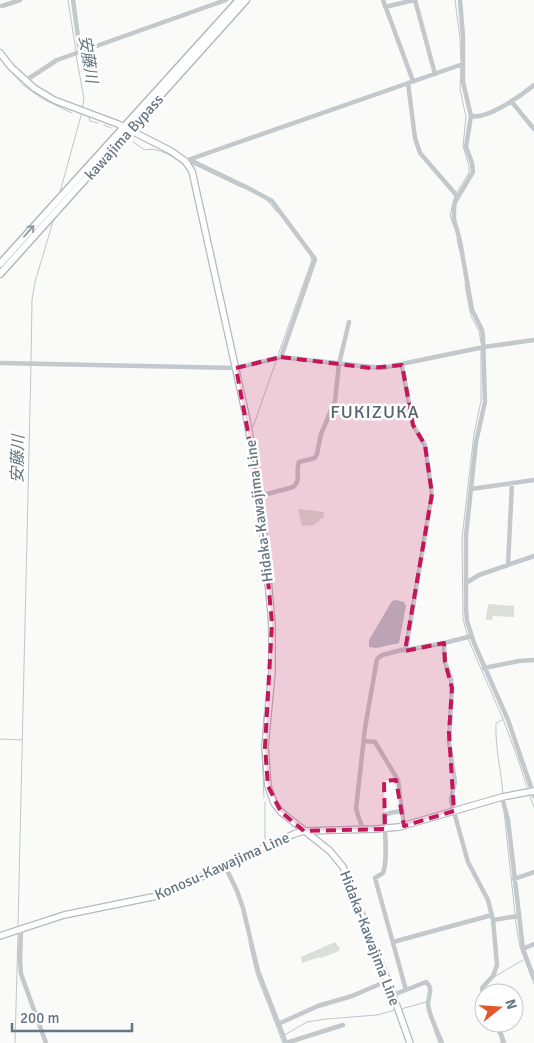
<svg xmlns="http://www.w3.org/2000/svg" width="534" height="1043" viewBox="0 0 534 1043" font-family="Signika,'Noto Sans JP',sans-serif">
<rect width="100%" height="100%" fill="#fafaf8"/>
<path fill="#dadfd7" d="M298,509L324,512L323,519L320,518L319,522H316L315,525L302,526Z
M488,604L514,606V617L493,616L492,620H486Z
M335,942L340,949L339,951L321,958L320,957L302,963L301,957Z"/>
<path fill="#bbc7cb" d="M395,600L404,602L406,606L399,643L376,648L369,647V640L392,601Z"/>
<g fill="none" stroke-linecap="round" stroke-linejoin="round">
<path stroke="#bbc7cb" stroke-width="1" d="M68,0L76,51
M455,0L460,38L461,62
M76,55L84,99L82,108
M0,59L23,85L43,99L72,113
M89,118L90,121L98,123
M104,125L111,128
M133,142L145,150C159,147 172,156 183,164
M190,165H195L241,187
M60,192L82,112
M457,192L469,173V166L463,146L466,117L460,89L461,66
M267,200L277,212
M454,227L450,215L455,196
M457,239L460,252
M465,285L471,316L479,331L481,343
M481,350V401L474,434L462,538L463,619L469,641L503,719L518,759L528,790
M278,355L312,260L311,257
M31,361L32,300L35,282L54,218
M253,427L276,361
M251,457L268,612L269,667L265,709
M264,714L262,747L264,798
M502,720L496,723C495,747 501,770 503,794
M0,739L22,740
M529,794L534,807
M265,802V840
M504,811L515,914
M515,918L520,947L534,984
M18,926L31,365
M249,942L256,973L283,1043
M494,977L523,960
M401,1009L426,1002
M499,1023L506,1043
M434,1030L439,1043
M281,1037L307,1022L326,1019L377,1015L395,1010
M15,1043L18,934"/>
<g stroke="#b5babe" stroke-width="8">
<path id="major" d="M0,53L11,67L34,88L54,100L118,124L171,151L185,161L192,171L247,420L260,496L272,623V672L265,747L268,786L274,803L281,812L330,851L343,867L393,995L410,1043
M0,936L64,915L162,895L294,834L304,831L376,829L399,827L502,797L534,791"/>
</g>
<g stroke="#b4b9bd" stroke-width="9">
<path id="highway" d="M0,264L239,0
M0,274L246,0"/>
</g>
<path stroke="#c3c8cc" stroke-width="4.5" d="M73,0L80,51
M383,0L413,81
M415,0L435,74
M460,0L463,37V82L471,116L466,147L472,163L473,172L455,202L454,208V219L460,241L472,310L482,330L483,337L485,402L476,442L466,535V609L467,621L474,643L508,720L534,796
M2,6L20,0
M385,7L414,0
M25,81L57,60L226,0
M408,83L415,138L420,153L458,197
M511,101L534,129
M471,116C487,120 522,95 534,85
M281,357L315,259L272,201L248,188L194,162L185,161L463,64
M0,363L236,368L281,357L382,368L484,347L534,340
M471,489L534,480
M260,496L293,487C302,480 295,471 299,462L315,458L317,454L321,434L335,401L339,364L349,322
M508,565L512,483
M466,583L479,575L534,556
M472,636L444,643L445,662L451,679L452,688L449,742L455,782L451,799L452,805L468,862L488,900L493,920L497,965L493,976L482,988L484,998
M405,650L444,643
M484,668L519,661L534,660
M364,741L375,742L398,780L404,826
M502,797L508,820L523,949L534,978
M401,811L390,813L384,815C385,831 388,860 383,873L375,878L406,990
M363,830L356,809L365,728L377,659L382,655L406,649L432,494L425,445L413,425L402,365
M225,866L237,891L243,908L258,971L286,1043
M514,879L534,872
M493,920L518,916
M21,929L20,960L21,974L46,1043
M393,942L492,915
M523,949L534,944
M393,995L426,982C434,989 428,996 428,1004C429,1016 438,1032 442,1043
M496,1023L502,1038L503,1043
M278,1024L318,1006L352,996L387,981
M286,1043L343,1025"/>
<use href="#major" stroke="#fff" stroke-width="5.5"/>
<use href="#highway" stroke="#fff" stroke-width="6"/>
</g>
<defs><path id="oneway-shaft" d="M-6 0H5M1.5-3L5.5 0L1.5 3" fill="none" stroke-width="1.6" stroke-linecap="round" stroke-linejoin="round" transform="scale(1.25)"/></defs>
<use stroke="#939fa8" href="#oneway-shaft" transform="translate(29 231) rotate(-48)"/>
<path fill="#c2185b" fill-opacity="0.2" stroke="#c2185b" stroke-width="4" stroke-dasharray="10 6" stroke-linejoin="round" d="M281,357L371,368L402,365L413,425L425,445L432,494L405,651L444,643L445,662L452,688L449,733L454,811L404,826L396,780L384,781L385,829L304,831L281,812L268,786L265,747L272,623L260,496L236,368Z"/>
<g text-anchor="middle" stroke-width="5" stroke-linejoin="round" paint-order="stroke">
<g font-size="15" fill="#657683" stroke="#fff">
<text transform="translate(124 137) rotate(-48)" y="5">kawajima Bypass</text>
<text transform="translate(259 511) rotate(-97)" y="5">Hidaka-Kawajima Line</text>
<text transform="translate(222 866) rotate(-24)" y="5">Konosu-Kawajima Line</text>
<text transform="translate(370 938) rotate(69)" y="5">Hidaka-Kawajima Line</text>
</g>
<g font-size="16" font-style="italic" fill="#60757c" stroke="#fff">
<text transform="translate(89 59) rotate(81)" y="6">安藤川</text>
<text transform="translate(17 459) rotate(-89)" y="6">安藤川</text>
</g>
<g font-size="18" letter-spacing="1" fill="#57646e" stroke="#fff">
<text x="375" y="418">FUKIZUKA</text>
</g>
</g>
<g transform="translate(499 1008) rotate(73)"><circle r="24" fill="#ffffff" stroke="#c1c8cd"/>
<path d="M0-4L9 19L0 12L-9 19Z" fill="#e4572e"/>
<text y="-8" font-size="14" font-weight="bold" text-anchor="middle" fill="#657683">N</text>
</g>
<path d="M12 1023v8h120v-8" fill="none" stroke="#657683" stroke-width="2.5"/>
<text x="20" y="1023" font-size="15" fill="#657683" stroke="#ffffff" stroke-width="4" paint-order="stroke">200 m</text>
</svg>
